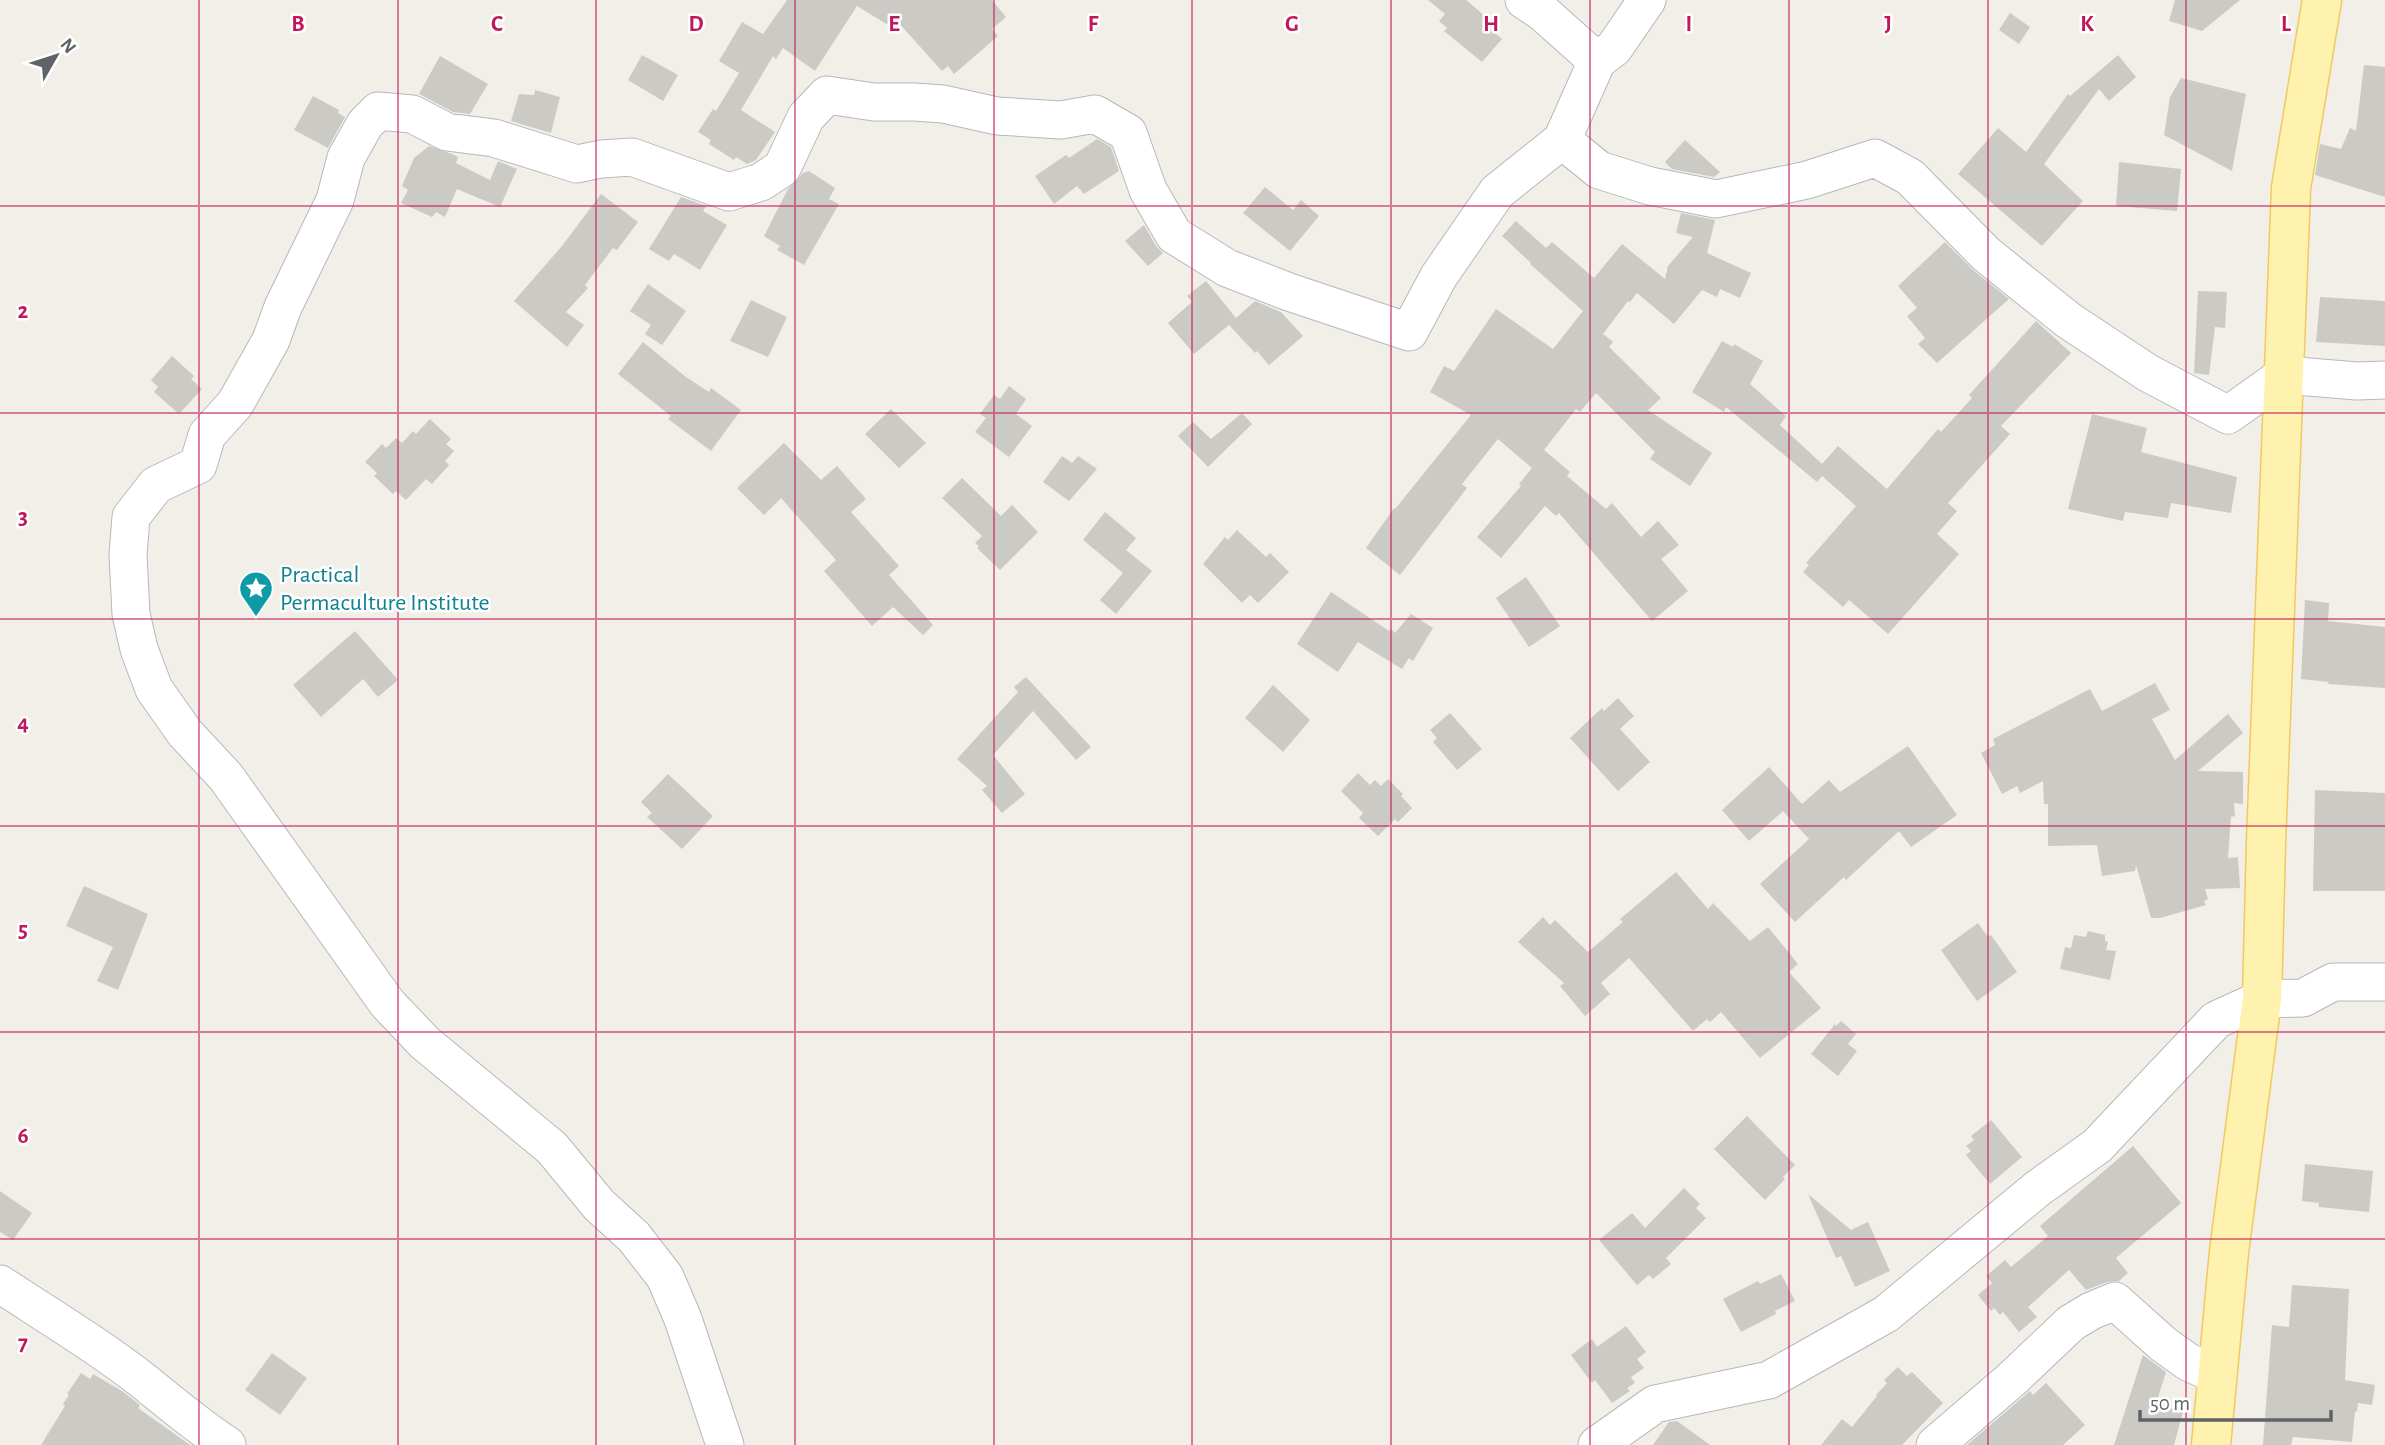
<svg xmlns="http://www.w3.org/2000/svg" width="2385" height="1445" viewBox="0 0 2385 1445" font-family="'Alegreya Sans',sans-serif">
<rect width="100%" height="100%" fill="#f1efe8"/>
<path fill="#cccac5" d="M787,0H992L1006,17L992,29L998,36L954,74L948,66L942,71L897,21L893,28L857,6L815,71L783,48L776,59L773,56L741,110L775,132L756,160L747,164L736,157L734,160L709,144L711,140L698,132L713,109L716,111L739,73L719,61L742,22L763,34Z
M1428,0H1466L1493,23L1489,28L1502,39L1482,62L1444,31L1447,28L1439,21L1445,14Z
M2175,0H2240L2202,31L2169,21Z
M2010,13L2030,27L2019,44L1999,30Z
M642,55L678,75L663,101L628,80Z
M2118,55L2136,77L2109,101L2099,89L2044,164L2083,201L2042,246L1958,174L1998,128L2026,152L2068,94L2070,96Z
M440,56L488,84L470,114L453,112L419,94Z
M2364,65L2385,67V197L2315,175L2320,144L2341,149L2350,128L2356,131Z
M2181,78L2246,94L2232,171L2164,135L2170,97Z
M535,90L560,97L551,133L511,121L519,94L534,95Z
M313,96L339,110L338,113L345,117L328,148L294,130Z
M1097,139L1111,147L1119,171L1084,194L1077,186L1054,204L1035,176L1066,155L1069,158Z
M1685,140L1720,172L1714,177L1672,169L1665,162Z
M429,146L452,154L458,157L456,163L490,180L498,161L517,169L500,207L457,189L445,217L436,212L432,217L401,203L408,190L402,186L414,158Z
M2119,162L2181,169L2177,211L2116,206Z
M809,171L835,188L829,199L839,204L804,265L777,250L780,246L764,236L788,189L803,173Z
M1265,187L1293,210L1301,200L1319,216L1290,251L1243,213Z
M601,194L638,222L617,250L613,248L585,285L588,288L566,312L584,325L567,347L514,301L562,246Z
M681,197L706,206L703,211L727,225L700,270L674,254L669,261L649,249Z
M1681,213L1715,220L1707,253L1751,273L1740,298L1720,289L1717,297L1702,290L1674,324L1637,293L1630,302L1628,301L1603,334L1613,342L1609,347L1661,398L1648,410L1712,453L1690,486L1650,459L1655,452L1596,393L1580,412L1576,409L1544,450L1570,472L1567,476L1606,509L1612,503L1641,537L1658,521L1679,545L1661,559L1688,591L1652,621L1559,513L1556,516L1545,506L1501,558L1477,537L1521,486L1519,484L1532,468L1498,439L1462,484L1467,488L1400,575L1366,548L1394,508L1395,509L1471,415L1430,392L1444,366L1454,371L1496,309L1553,349L1583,311L1530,264L1531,263L1502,236L1516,221L1546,248L1552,242L1594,278L1622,244L1665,279L1668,266L1693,237L1676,233Z
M1144,225L1156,246L1163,253L1148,266L1125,241Z
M1945,242L1973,270L2009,299L1937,363L1918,344L1925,338L1907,316L1917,308L1898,286Z
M1206,281L1236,318L1255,301L1281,312L1303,336L1269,365L1257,351L1255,353L1229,325L1194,354L1168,323L1192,302L1187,296Z
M648,284L686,311L662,345L645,334L651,325L630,311Z
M2198,291L2227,292L2225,328L2215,327L2209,375L2194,373Z
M2320,297L2385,301V346L2316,342Z
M751,300L787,317L768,357L730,341Z
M2036,321L2071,353L2001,426L2010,434L1948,503L1957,511L1937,534L1959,554L1888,634L1849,600L1843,607L1803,572L1809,565L1806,563L1856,506L1822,476L1817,482L1726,407L1724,412L1692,392L1722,341L1733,347L1734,344L1763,361L1750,384L1786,416L1780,425L1822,464L1838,446L1887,489L1938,429L1941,432L1972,398L1969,395Z
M643,342L686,377L709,392L711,388L741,410L711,451L668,419L671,416L618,374Z
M172,356L194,376L191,379L202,389L179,414L154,392L158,387L151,380Z
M1009,386L1026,399L1016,414L1032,426L1009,457L975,432L986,418L980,414L994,395L1000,399Z
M891,409L926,443L899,468L865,434Z
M1242,413L1252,424L1208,467L1178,436L1193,422L1211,439Z
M2092,414L2147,428L2141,452L2237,477L2231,513L2171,503L2168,518L2125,512L2123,521L2068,509Z
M430,419L451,439L446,444L454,451L445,461L449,465L432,484L426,479L406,500L396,491L393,494L374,476L377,473L365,462L382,444L386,448L396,438L402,443L413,431L416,434Z
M784,443L821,480L837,466L866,499L851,512L899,566L889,575L933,625L923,635L893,607L872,626L824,571L836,560L781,498L764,515L737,488Z
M1062,456L1072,463L1078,456L1097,469L1069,501L1043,482Z
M962,478L1001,516L1012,505L1038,532L1000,570L977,548L979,546L975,543L982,536L942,498Z
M1105,512L1136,538L1126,550L1152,571L1116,614L1100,600L1123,573L1083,540Z
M1237,530L1266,557L1270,553L1289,572L1258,603L1250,595L1242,603L1203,564L1225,537L1228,540Z
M1526,577L1560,626L1529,647L1496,598Z
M1331,592L1389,631L1391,629L1395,633L1411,614L1433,628L1413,661L1409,658L1402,669L1358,642L1338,672L1297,644Z
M2305,600L2329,603L2328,621L2385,627V688L2328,684L2329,682L2301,679Z
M355,631L398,680L378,697L363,679L321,717L293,685Z
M1026,677L1091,747L1076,760L1033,711L993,755L1025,794L1002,813L982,790L987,786L957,759L1018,692L1014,687Z
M2155,683L2170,710L2152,719L2175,760L2228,714L2243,733L2198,771L2243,772V804L2234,803L2235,816L2231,817L2228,858L2238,857L2240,888L2205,889L2208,899L2204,901L2206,905L2160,918H2151L2136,865L2135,871L2102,876L2097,845L2048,846V804H2044L2043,781L2020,793L2017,786L2002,794L1981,753L1995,745L1993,739L2090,689L2102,711Z
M1273,685L1310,720L1283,752L1245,718Z
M1618,698L1634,716L1620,729L1650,762L1618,791L1570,738L1602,708L1604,711Z
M1450,713L1482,749L1457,770L1433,742L1437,738L1430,730Z
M1908,746L1957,815L1911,847L1899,831L1846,880L1844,877L1795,922L1760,884L1809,839L1783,811L1749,841L1722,810L1769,767L1802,804L1829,780L1840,792Z
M1358,773L1370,785L1375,780L1381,786L1388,779L1403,794L1401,796L1412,808L1398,822L1395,819L1378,836L1359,818L1363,813L1341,791Z
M668,774L713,816L682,849L647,817L652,813L641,802Z
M2315,790L2385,793V891H2313Z
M1676,872L1708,909L1713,903L1750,941L1768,927L1798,964L1789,972L1821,1008L1760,1058L1721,1012L1710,1022L1707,1019L1693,1031L1629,958L1601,983L1610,994L1585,1016L1560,986L1564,983L1518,942L1543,917L1550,925L1555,920L1588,952L1623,922L1620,919Z
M84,886L148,914L118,990L97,981L113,947L66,926Z
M1978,923L1988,937L1991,935L2017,972L1977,1001L1941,950Z
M2088,931L2105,935V941L2108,942L2106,950L2116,951L2110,980L2060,969L2065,947L2071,948L2074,935L2086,937Z
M1841,1021L1856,1034L1848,1044L1857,1051L1838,1076L1811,1054L1835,1024L1836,1026Z
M1747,1116L1795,1165L1783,1177L1785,1179L1765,1200L1714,1149Z
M1991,1120L2022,1157L1990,1184L1966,1155L1971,1151L1966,1146L1974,1140L1971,1136Z
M2133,1146L2181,1203L2116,1258L2128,1273L2119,1281L2107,1282L2086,1290L2069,1270L2028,1307L2037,1317L2019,1332L2003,1312L2000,1315L1994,1308L1991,1311L1978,1295L1992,1283L1986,1276L2005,1260L2011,1267L2048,1236L2040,1226Z
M2305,1164L2373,1171L2369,1212L2319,1207V1203L2302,1201Z
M1684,1188L1700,1204L1696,1208L1706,1218L1666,1258L1671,1264L1653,1279L1649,1275L1637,1285L1599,1240L1632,1213L1645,1228Z
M0,1191L32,1213L13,1240L0,1232Z
M1808,1194L1851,1230L1868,1222L1890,1271L1855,1287L1841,1256L1836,1258Z
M1781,1274L1795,1301L1775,1311L1776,1314L1741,1332L1723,1299L1758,1281L1760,1284Z
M2292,1285L2349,1289L2345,1380L2375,1385L2372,1405L2358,1403L2357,1411L2355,1412L2352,1442L2293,1437L2291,1445H2263L2272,1325L2289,1327Z
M1626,1326L1646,1352L1637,1359L1644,1368L1631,1377L1635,1383L1627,1388L1630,1391L1612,1403L1595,1380L1592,1383L1571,1355L1592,1339L1597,1347Z
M272,1353L307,1378L280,1415L245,1390Z
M2143,1355L2166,1372L2156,1404L2183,1412L2174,1445H2114Z
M1898,1367L1907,1376L1912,1372L1943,1403L1902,1445H1821L1842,1419L1852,1427L1877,1396L1876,1395L1887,1383L1884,1380Z
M81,1373L90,1379L93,1374L122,1391L140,1405L138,1408L190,1445H41L65,1406L63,1404L69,1395L67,1394Z
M2046,1383L2085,1425L2063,1445H1967L2030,1391L2033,1395Z
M1677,1421L1710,1445H1653L1669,1422Z"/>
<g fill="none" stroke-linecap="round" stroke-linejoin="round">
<g stroke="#b5b8bc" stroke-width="39">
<path id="minor" d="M1524,0L1542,12L1597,61L1562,140
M1597,61L1614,48L1647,0
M0,1284C49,1316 100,1347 146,1383C173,1405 198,1426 227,1445
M725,1445L683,1319L665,1277L634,1237L599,1205L552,1148L425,1043L387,1003L226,777L185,733L154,689L139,649L131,614L128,555L131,517L156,485L198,465L207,435L235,404L271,340L283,307L335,200L346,158L365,124L378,111L412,114L447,132L494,138L577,164L601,159L632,157L729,192L761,182L782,168L806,117L827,95L874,102H914L943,104L997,116L1061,120L1095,114L1128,133L1148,190L1174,235L1227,268L1289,292L1409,332L1439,276L1497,192L1562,140L1599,170L1650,186L1716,199L1807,180L1875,158L1910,177L1986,254L2068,320L2148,373L2228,415L2284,375L2357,381L2385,380
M1597,1445L1655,1404L1769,1380L1886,1314L2037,1189L2097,1146L2216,1020L2262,999L2303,998L2333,982H2385
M1935,1445L2012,1379L2071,1323L2091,1311L2115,1301L2163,1344L2188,1362L2217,1375"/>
</g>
<g stroke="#f2c960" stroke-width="41">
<path id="major" d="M2211,1445L2229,1252L2262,999L2266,843L2291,188L2322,0"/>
</g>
<use href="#minor" stroke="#fff" stroke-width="37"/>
<use href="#major" stroke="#fff2af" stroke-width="38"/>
</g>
<path fill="none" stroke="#c2185b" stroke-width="2" stroke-opacity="0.55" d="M199,0V1445M398,0V1445M596,0V1445M795,0V1445M994,0V1445M1192,0V1445M1391,0V1445M1590,0V1445M1789,0V1445M1988,0V1445M2186,0V1445M0,206H2385M0,413H2385M0,619H2385M0,826H2385M0,1032H2385M0,1239H2385"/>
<defs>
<g id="sight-pin" transform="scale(1.75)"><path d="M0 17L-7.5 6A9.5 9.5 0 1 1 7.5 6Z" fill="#0f9aa8" stroke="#fff"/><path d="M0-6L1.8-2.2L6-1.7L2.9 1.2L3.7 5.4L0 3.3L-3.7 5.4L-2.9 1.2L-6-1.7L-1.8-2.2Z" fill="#fff"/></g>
</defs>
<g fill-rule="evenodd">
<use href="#sight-pin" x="256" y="588"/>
</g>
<g text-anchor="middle" stroke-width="5" stroke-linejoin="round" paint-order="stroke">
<g font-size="24" fill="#0d838f" stroke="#fff" text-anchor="start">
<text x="280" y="582">Practical<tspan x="280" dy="28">Permaculture Institute</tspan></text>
</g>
</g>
<g font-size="23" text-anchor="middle" font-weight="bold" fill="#c2185b" stroke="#fff" stroke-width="5" stroke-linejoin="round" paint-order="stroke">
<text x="298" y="31">B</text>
<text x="497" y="31">C</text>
<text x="696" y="31">D</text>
<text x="894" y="31">E</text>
<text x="1093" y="31">F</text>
<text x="1292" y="31">G</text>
<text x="1491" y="31">H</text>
<text x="1689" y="31">I</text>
<text x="1888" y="31">J</text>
<text x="2087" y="31">K</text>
<text x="2286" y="31">L</text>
<text x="23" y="318">2</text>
<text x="23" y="524">3</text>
<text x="23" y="730">4</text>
<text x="23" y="937">5</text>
<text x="23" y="1143">6</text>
<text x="23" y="1350">7</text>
</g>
<g transform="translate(56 56) rotate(51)" stroke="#ffffff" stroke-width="5" paint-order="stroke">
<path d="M0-5L12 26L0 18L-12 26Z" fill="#5f6368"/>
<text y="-10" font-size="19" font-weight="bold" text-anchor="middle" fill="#5f6368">N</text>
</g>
<path d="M2140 1410v10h191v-10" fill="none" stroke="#5f6368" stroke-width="3.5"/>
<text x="2150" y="1410" font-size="21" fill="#5f6368" stroke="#ffffff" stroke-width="5" paint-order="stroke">50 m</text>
</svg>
